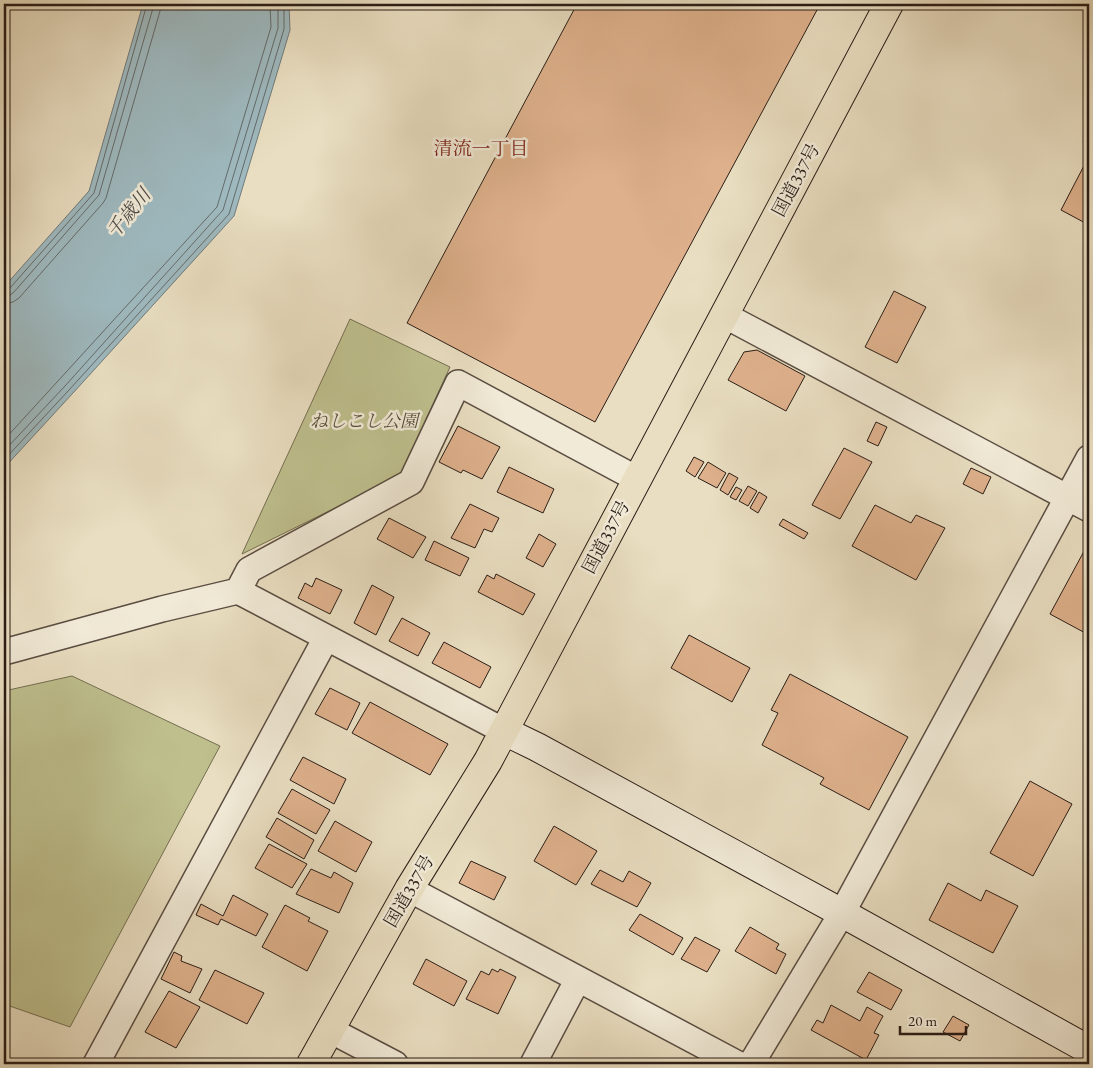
<svg xmlns="http://www.w3.org/2000/svg" width="1093" height="1068" viewBox="0 0 1093 1068" font-family="'EB Garamond','Noto Serif JP',serif">
<rect width="100%" height="100%" fill="#e9dec1"/>
<filter id="stains"><feTurbulence type="fractalNoise" baseFrequency=".004" numOctaves="4"/><feColorMatrix values="0 0 0 0 .2 0 0 0 0 .09 0 0 0 0 .02 0 0 0 .5 -.17"/></filter>
<radialGradient id="worn" r=".72"><stop offset=".6" stop-color="#630" stop-opacity="0"/><stop offset="1" stop-color="#630" stop-opacity=".3"/></radialGradient>
<path fill="#bebf8d" stroke="#746e52" d="M350,319L450,367L400,476L242,554Z
M72,676L220,746L70,1027L4,1004V691Z"/>
<path fill="#9eb9bf" stroke="#707b7c" d="M143,4H289L290,30L234,216L73,393L4,468V287L89,191Z"/>
<g fill="none" stroke-linecap="round" stroke-linejoin="round">
<path stroke="#646b6b" stroke-width="1" d="M4,290L10,288L94,193L147,4
M4,296H9L14,292L99,195L153,8L154,4
M4,304L13,302L19,298L103,203L106,198L160,11L161,4
M4,440L217,207L271,27L270,4
M4,451L65,386L223,210L278,28V4
M4,460L69,390L229,214L284,29V4"/>
</g>
<path fill="#deb18c" stroke="#2a1d17" d="M577,4H805L817,10L595,422L407,323Z
M1089,130V145L1083,142Z
M1089,156V225L1061,210Z
M894,291L926,307L897,363L865,347Z
M757,350L805,376L786,411L728,380L744,352Z
M876,422L887,427L878,446L867,441Z
M458,426L500,447L482,479L463,470L461,473L439,462Z
M844,448L872,462L840,519L812,505Z
M694,457L704,462L695,477L686,471Z
M708,462L726,473L717,488L698,478Z
M509,467L554,489L543,513L497,492Z
M971,468L991,477L983,494L963,484Z
M729,473L738,478L728,495L720,490Z
M748,486L757,491L748,506L739,501Z
M736,487L742,490L736,500L730,497Z
M759,492L767,497L758,513L750,508Z
M470,504L499,518L492,532L484,529L475,548L451,538Z
M875,505L911,523L916,515L945,528L916,580L852,546Z
M389,518L426,537L413,558L377,539Z
M783,519L808,533L804,539L779,525Z
M539,534L556,544L543,567L526,558Z
M434,541L469,558L460,576L425,560Z
M1089,542V635L1050,614Z
M496,574L535,594L523,615L478,592L487,575L494,579Z
M316,578L342,590L330,614L298,598L305,583L312,587Z
M372,585L394,597L376,635L354,623Z
M402,618L430,633L418,656L389,641Z
M689,635L750,668L732,702L671,668Z
M444,642L491,667L480,688L432,663Z
M790,674L908,737L869,810L820,784L824,778L762,745L778,713L771,710Z
M330,688L360,703L347,730L315,714Z
M370,702L448,744L430,775L352,733Z
M303,757L346,779L334,804L290,780Z
M1030,781L1072,804L1033,876L990,853Z
M292,789L330,810L316,834L278,813Z
M277,818L314,840L304,859L266,837Z
M335,821L372,842L356,872L318,851Z
M554,826L597,851L576,885L534,861Z
M269,844L307,864L292,888L255,868Z
M471,861L506,877L494,900L459,883Z
M311,869L331,878L334,872L353,883L339,913L296,894Z
M600,870L623,882L629,871L651,883L637,907L591,884Z
M948,883L981,901L986,890L1018,906L993,953L929,920Z
M233,895L268,914L256,936L221,919L218,925L196,915L201,904L223,916Z
M285,905L310,918L308,921L328,931L307,971L262,947Z
M640,914L683,938L673,955L629,930Z
M750,927L779,944L776,949L786,954L776,974L735,951Z
M695,937L720,950L707,972L681,959Z
M174,952L182,956L181,961L202,969L190,993L161,979Z
M426,959L467,981L454,1006L413,984Z
M492,969L498,972L500,969L516,977L498,1014L466,999L481,971L489,975Z
M215,970L264,993L247,1024L199,1000Z
M869,972L902,990L891,1010L857,992Z
M169,991L200,1007L176,1048L145,1032Z
M831,1005L860,1021L867,1007L883,1016L874,1033L879,1035L866,1060L811,1030L817,1020L823,1023Z
M953,1016L969,1025L960,1041L943,1032Z"/>
<g fill="none" stroke-linecap="round" stroke-linejoin="round">
<g stroke="#5a4d42" stroke-width="28">
<path id="street" d="M724,315L1089,509
M238,591L249,570L411,482L458,383L637,479
M4,652L162,609L238,591L504,731
M409,889L738,1064
M330,1030L395,1064
M96,1064L326,638
M533,1064L578,979
M751,1064L842,913L1089,458"/>
</g>
<g stroke="#2a1d17" stroke-width="30">
<path id="secondary" d="M504,731L537,747L842,913L1089,1050"/>
</g>
<g stroke="#2a1d17" stroke-width="30">
<path id="highway" d="M311,1064L409,889L488,761L889,4"/>
</g>
<use href="#street" stroke="#f1ead7" stroke-width="25"/>
<use href="#secondary" stroke="#f1ead7" stroke-width="28"/>
<use href="#highway" stroke="#e9dec1" stroke-width="28"/>
</g>
<g text-anchor="middle" stroke-width="5" stroke-linejoin="round" paint-order="stroke">
<g font-size="18" fill="#2a1d17" stroke="#f1ead7">
<text transform="translate(796 180) rotate(-62)" y="6">国道337号</text>
<text transform="translate(606 537) rotate(-62)" y="6">国道337号</text>
<text transform="translate(409 891) rotate(-60)" y="6">国道337号</text>
</g>
<g font-size="18" font-style="italic" fill="#564e3a" stroke="#f1ead7">
<text x="364" y="427">ねしこし公園</text>
</g>
<g font-size="19" fill="#7a1f14" stroke="#f1ead7">
<text x="481" y="155">清流一丁目</text>
</g>
<g font-size="19" font-style="italic" fill="#4d4c49" stroke="#f1ead7">
<text transform="translate(128 213) rotate(-51)" y="7">千歳川</text>
</g>
</g>
<rect width="1093" height="1068" fill="none" stroke="#e9dec1" stroke-width="20"/>
<rect x="5" y="5" width="1083" height="1058" fill="none" stroke="#2a1d17" stroke-width="2.5"/>
<rect x="10" y="10" width="1073" height="1048" fill="none" stroke="#2a1d17"/>
<path d="M900 1026v8h66v-8" fill="none" stroke="#2a1d17" stroke-width="2.5"/>
<text x="908" y="1026" font-size="15" fill="#2a1d17" stroke="#f1ead7" stroke-width="4" paint-order="stroke">20 m</text>
<rect width="100%" height="100%" filter="url(#stains)"/>
<rect width="100%" height="100%" fill="url(#worn)"/>
</svg>
